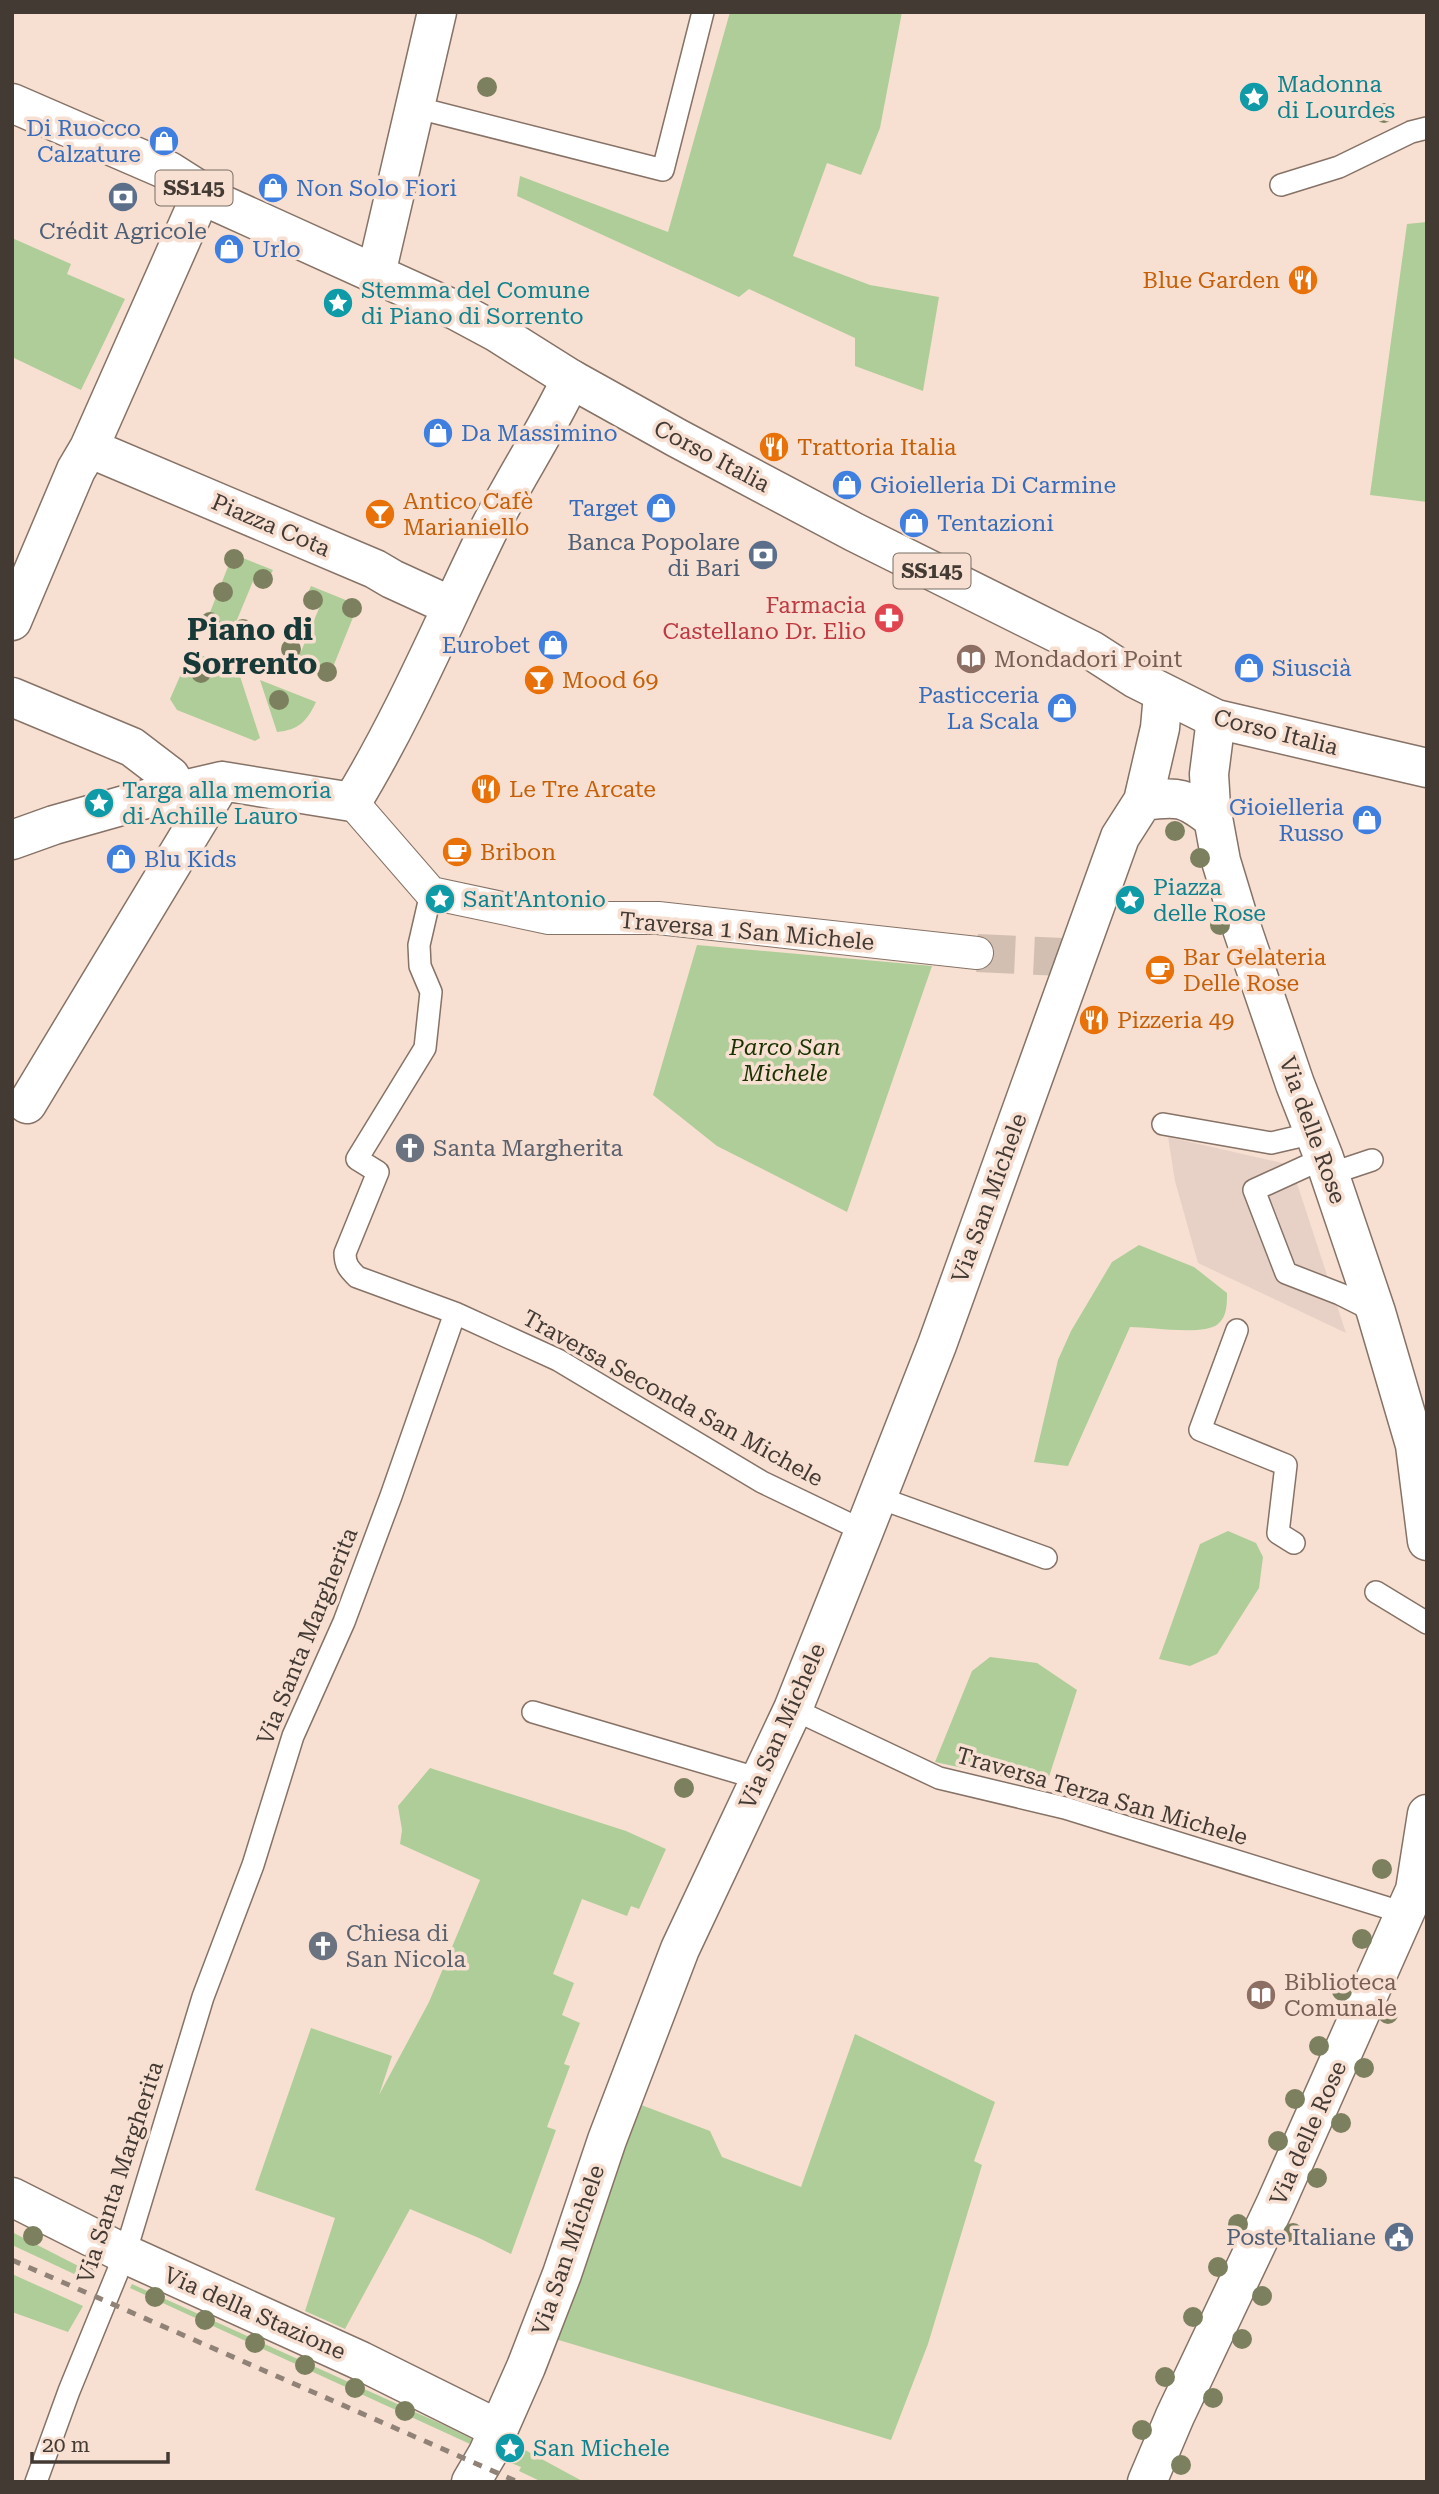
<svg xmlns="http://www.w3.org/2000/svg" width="1439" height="2494" viewBox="0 0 1439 2494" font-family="'Roboto Serif',serif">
<rect width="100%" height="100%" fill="#f7e0d2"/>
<path fill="#e7d0c6" d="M1168,1137L1291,1165L1346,1333L1198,1263L1175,1181Z"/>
<path fill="#afcd98" d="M730,12H902L880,128L861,175L827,163L793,256L870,285L939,297L923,391L855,366V338L749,289L739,297L517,196L520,176L668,232Z
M1427,222V502L1370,495L1407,224Z
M12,238L71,264L67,274L125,299L81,390L12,357Z
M233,554L273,570L269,578L256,574L234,627L247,632L244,642L205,625Z
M311,586L358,605L329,677L283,658L286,650L300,654L322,601L307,595Z
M191,651L238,670L260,738L255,741L177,710L170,699Z
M260,680L316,702C307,721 299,730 277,732Z
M697,945L932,966L847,1212L717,1146L653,1095Z
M1139,1245L1194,1267L1227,1293C1227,1304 1227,1317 1218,1324C1204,1336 1150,1327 1130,1327L1068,1466L1034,1462L1058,1360L1071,1331L1112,1262Z
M1228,1531L1256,1543L1263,1557L1259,1588L1217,1654L1190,1666L1159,1659L1200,1544Z
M990,1657L1037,1663L1077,1690L1046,1786L935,1762L972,1671Z
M430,1768L626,1831L666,1849L639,1909L631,1906L627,1916L582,1899L553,1974L574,1983L562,2015L580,2023L564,2064L570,2066L547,2127L556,2130L511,2254L479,2238L410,2209L345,2329L305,2311L335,2218L255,2190L311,2028L392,2056L379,2095L429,2002L480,1880L400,1844L402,1830L398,1806Z
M855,2034L995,2102L974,2161L982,2165L928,2344L891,2440L552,2338L628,2100L710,2131L722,2157L801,2187Z
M12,2232L90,2272L87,2280L12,2245Z
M12,2274L83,2306L68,2332L12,2312Z
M132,2284L446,2426L472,2439L470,2444L130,2288Z
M512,2443L584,2482H542L519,2471L521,2467L504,2460Z"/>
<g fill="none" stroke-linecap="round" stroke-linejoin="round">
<path stroke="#d3bfb2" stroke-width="38" stroke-dasharray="38 19" stroke-linecap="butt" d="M977,953L1063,957"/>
<g stroke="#867266" stroke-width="24">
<path id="service" d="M414,107L663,170L703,12
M1281,185L1339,167L1411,132L1427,128
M1163,1124L1271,1143L1314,1133
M1324,1158L1254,1190L1286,1273L1340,1294L1376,1312
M1330,1174L1372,1160
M455,1313L558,1360L762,1482L864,1531
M1237,1330L1200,1430L1286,1465L1278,1533L1294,1543
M877,1497L1046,1558
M1376,1592L1427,1623
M793,1709L939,1778L1065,1808L1404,1913
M533,1712L760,1779
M36,2482L69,2391L125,2254L203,1997L253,1865L293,1736L344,1622L391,1496L455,1313L357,1277C349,1269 345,1265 345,1253L378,1172L357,1159L425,1048L431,992L420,966L419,945L431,893"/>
</g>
<g stroke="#867266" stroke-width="34">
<path id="pedestrian" d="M352,802L431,893L549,918H658L977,953"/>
</g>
<g stroke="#867266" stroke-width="41">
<path id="minor" d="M376,274L437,12
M89,448L375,569L392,579L451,606
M12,621L76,470L89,448L202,193
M12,697L132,747L170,776L178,790
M1216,719L1209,774L1211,807L1221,861L1238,917L1295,1084L1324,1158L1376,1312L1415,1445L1427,1541
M1143,801C1179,796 1185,797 1213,819
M12,840L54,825L153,797L222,781L352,802C405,715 444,621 489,529C515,478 547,430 571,379
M27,1104L222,781
M12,2197L125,2254L361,2361L498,2429
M471,2482L488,2453L526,2367L562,2274L607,2140L680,1949L793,1709L864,1531L937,1345L1120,837L1143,801L1160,728L1163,694
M1147,2482L1175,2416L1275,2205L1415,1890L1427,1814"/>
</g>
<g stroke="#867266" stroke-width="41">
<path id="primary" d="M12,103L169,171L221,204L455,310L496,332L571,379L677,438L854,532L1091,650L1136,679L1216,719L1427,768"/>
</g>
<use href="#service" stroke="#fff" stroke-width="21"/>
<use href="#pedestrian" stroke="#fff" stroke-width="32"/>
<use href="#minor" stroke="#fff" stroke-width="38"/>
<use href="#primary" stroke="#fff" stroke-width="38"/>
<path stroke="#918278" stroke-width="5" stroke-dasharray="9 9" stroke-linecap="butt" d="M12,2260L518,2482"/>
</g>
<g fill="#7d805e">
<circle cx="487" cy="87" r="10"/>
<circle cx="1384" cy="113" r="10"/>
<circle cx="234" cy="559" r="10"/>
<circle cx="263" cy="579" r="10"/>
<circle cx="223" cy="592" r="10"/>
<circle cx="313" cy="600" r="10"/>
<circle cx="352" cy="608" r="10"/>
<circle cx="210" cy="622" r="10"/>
<circle cx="243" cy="629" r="10"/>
<circle cx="291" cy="649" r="10"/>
<circle cx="327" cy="672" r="10"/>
<circle cx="201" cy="673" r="10"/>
<circle cx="279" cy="700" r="10"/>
<circle cx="1175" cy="831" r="10"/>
<circle cx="1200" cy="858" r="10"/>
<circle cx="1220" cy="925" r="10"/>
<circle cx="684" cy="1788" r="10"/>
<circle cx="1382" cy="1869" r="10"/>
<circle cx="1362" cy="1939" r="10"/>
<circle cx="1342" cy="1991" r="10"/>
<circle cx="1388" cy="2014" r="10"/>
<circle cx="1319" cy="2046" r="10"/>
<circle cx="1364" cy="2068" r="10"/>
<circle cx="1295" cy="2099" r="10"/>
<circle cx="1341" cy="2123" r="10"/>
<circle cx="1278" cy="2141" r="10"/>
<circle cx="1317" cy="2178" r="10"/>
<circle cx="1238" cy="2224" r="10"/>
<circle cx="1293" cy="2233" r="10"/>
<circle cx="33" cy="2236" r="10"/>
<circle cx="92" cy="2262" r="10"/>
<circle cx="1218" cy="2267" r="10"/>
<circle cx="1262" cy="2296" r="10"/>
<circle cx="155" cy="2297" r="10"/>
<circle cx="1193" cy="2317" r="10"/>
<circle cx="205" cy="2320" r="10"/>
<circle cx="1242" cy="2339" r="10"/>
<circle cx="255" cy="2343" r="10"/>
<circle cx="305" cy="2365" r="10"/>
<circle cx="1165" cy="2377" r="10"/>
<circle cx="355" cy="2388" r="10"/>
<circle cx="1213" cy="2398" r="10"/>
<circle cx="405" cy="2411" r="10"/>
<circle cx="1142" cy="2430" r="10"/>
<circle cx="1181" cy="2465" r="10"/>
</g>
<defs>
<g id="sight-disc" transform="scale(1.575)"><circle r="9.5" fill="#0f9aa8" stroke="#f7e0d2"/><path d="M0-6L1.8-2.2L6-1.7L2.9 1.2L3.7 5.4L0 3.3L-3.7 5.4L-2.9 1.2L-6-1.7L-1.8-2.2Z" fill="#fff"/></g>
<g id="shop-disc" transform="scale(1.575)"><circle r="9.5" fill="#3f7fe0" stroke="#f7e0d2"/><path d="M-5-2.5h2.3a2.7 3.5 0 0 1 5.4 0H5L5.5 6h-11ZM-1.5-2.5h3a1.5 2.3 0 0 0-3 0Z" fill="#fff"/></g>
<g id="bank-disc" transform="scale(1.575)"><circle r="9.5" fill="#5c6f8a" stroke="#f7e0d2"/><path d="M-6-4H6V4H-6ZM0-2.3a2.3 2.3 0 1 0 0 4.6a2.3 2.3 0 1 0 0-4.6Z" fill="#fff"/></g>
<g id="restaurant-disc" transform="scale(1.575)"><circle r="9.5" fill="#e8710a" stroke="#f7e0d2"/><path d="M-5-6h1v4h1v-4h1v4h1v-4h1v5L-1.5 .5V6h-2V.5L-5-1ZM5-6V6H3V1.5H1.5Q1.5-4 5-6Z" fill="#fff"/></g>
<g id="bar-disc" transform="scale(1.575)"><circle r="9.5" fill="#e8710a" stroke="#f7e0d2"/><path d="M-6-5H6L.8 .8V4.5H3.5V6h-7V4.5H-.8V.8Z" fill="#fff"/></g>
<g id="pharmacy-disc" transform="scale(1.575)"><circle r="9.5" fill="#e0444e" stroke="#f7e0d2"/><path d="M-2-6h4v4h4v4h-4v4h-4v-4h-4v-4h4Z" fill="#fff"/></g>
<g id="library-disc" transform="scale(1.575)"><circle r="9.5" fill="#8d6e63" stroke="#f7e0d2"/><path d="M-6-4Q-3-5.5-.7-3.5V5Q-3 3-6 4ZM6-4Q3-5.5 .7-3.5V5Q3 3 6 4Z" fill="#fff"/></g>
<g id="cafe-disc" transform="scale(1.575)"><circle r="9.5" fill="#e8710a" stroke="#f7e0d2"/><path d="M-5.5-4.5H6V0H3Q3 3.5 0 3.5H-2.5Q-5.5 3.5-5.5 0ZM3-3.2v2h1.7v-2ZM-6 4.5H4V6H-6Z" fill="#fff"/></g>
<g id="church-disc" transform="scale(1.575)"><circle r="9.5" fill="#6b7280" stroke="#f7e0d2"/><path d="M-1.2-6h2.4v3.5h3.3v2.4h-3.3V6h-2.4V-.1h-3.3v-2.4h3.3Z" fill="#fff"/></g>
<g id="civic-disc" transform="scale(1.575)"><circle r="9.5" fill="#5c6f8a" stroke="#f7e0d2"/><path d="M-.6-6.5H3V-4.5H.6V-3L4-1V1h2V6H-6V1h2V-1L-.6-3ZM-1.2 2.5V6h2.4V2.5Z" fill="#fff"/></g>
</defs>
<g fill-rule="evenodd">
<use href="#sight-disc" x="1254" y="97"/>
<use href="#shop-disc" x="164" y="141"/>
<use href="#shop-disc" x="273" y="188"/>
<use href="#bank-disc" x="123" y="197"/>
<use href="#shop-disc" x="229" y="249"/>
<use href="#restaurant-disc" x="1303" y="280"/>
<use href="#sight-disc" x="338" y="303"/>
<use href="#shop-disc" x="438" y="433"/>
<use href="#restaurant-disc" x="774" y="447"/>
<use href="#shop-disc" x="847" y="485"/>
<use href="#shop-disc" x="661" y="508"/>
<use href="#bar-disc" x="380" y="514"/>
<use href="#shop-disc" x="914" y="523"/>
<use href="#bank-disc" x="763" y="555"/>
<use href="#pharmacy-disc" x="889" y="618"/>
<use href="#shop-disc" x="553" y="645"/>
<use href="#library-disc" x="971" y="659"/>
<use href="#shop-disc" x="1249" y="668"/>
<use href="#bar-disc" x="539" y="680"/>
<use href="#shop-disc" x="1062" y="708"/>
<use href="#restaurant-disc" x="486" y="789"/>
<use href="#sight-disc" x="99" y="803"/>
<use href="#shop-disc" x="1367" y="820"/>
<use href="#cafe-disc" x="457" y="852"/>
<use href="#shop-disc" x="121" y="859"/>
<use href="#sight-disc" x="440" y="899"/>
<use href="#sight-disc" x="1130" y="900"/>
<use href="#cafe-disc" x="1160" y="970"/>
<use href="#restaurant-disc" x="1094" y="1020"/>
<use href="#church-disc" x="410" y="1148"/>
<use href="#church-disc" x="323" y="1946"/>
<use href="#library-disc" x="1261" y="1995"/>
<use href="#civic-disc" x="1399" y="2237"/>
<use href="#sight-disc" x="510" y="2448"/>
</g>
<g text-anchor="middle" stroke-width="7" stroke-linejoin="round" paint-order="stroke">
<g fill="#f7e0d2" stroke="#796c63" stroke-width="2">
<rect x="155.5" y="170.5" width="77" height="35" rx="5"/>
<rect x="893.5" y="553.5" width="77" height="35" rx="5"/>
</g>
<g font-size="21" font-weight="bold" fill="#433a34">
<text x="194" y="195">SS145</text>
<text x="932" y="578">SS145</text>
</g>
<g font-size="23" fill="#0d838f" stroke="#f7e0d2" text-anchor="start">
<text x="1277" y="92">Madonna<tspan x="1277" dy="26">di Lourdes</tspan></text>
<text x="361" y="298">Stemma del Comune<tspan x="361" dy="26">di Piano di Sorrento</tspan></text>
<text x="122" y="798">Targa alla memoria<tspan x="122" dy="26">di Achille Lauro</tspan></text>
<text x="1153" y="895">Piazza<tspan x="1153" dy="26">delle Rose</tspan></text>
<text x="463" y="907">Sant'Antonio</text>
<text x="533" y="2456">San Michele</text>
</g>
<g font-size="23" fill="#366cbe" stroke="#f7e0d2" text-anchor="start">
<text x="141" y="136" text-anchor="end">Di Ruocco<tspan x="141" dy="26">Calzature</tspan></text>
<text x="296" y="196">Non Solo Fiori</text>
<text x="252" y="257">Urlo</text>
<text x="461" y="441">Da Massimino</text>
<text x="870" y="493">Gioielleria Di Carmine</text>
<text x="638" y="516" text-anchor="end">Target</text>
<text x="937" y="531">Tentazioni</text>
<text x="530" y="653" text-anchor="end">Eurobet</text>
<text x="1272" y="676">Siuscià</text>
<text x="1039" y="703" text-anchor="end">Pasticceria<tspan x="1039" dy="26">La Scala</tspan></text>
<text x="1344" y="815" text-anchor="end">Gioielleria<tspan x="1344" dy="26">Russo</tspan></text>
<text x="144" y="867">Blu Kids</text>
</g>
<g font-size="23" fill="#4e5e75" stroke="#f7e0d2" text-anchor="end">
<text x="123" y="239" text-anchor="middle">Crédit Agricole</text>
<text x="740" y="550">Banca Popolare<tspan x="740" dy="26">di Bari</tspan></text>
<text x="1376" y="2245">Poste Italiane</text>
</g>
<g font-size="23" fill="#c56008" stroke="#f7e0d2" text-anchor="start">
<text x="1280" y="288" text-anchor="end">Blue Garden</text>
<text x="797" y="455">Trattoria Italia</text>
<text x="403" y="509">Antico Cafè<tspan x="403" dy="26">Marianiello</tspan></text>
<text x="562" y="688">Mood 69</text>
<text x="509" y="797">Le Tre Arcate</text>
<text x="480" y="860">Bribon</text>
<text x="1183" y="965">Bar Gelateria<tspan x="1183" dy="26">Delle Rose</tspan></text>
<text x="1117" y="1028">Pizzeria 49</text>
</g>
<g font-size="23" fill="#433a34" stroke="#f7e0d2">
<text transform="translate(712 456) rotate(28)" y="8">Corso Italia</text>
<text transform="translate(271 525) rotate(23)" y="8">Piazza Cota</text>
<text transform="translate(1276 732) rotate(14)" y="8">Corso Italia</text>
<text transform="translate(747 931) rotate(5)" y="8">Traversa 1 San Michele</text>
<text transform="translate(1313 1130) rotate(70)" y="8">Via delle Rose</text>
<text transform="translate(989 1198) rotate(-70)" y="8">Via San Michele</text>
<text transform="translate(673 1398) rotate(29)" y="8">Traversa Seconda San Michele</text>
<text transform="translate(307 1636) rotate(-68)" y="8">Via Santa Margherita</text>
<text transform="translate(782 1726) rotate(-66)" y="8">Via San Michele</text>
<text transform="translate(1102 1796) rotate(16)" y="8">Traversa Terza San Michele</text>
<text transform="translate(1308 2133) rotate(-66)" y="8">Via delle Rose</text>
<text transform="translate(120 2172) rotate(-72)" y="8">Via Santa Margherita</text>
<text transform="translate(568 2250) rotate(-71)" y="8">Via San Michele</text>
<text transform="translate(255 2313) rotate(24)" y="8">Via della Stazione</text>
</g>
<g font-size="23" fill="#be3a42" stroke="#f7e0d2" text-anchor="end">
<text x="866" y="613">Farmacia<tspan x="866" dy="26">Castellano Dr. Elio</tspan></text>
</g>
<g font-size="23" fill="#785e54" stroke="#f7e0d2" text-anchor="start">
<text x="994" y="667">Mondadori Point</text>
<text x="1284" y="1990">Biblioteca<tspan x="1284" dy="26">Comunale</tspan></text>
</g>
<g font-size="23" font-style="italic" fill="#1a3200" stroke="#f7e0d2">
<text x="785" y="1055">Parco San<tspan x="785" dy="26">Michele</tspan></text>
</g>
<g font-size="23" fill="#5b616d" stroke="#f7e0d2" text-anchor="start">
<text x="433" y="1156">Santa Margherita</text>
<text x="346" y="1941">Chiesa di<tspan x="346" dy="26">San Nicola</tspan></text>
</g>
<g font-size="30" font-weight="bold" fill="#173937" stroke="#f7e0d2">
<text x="250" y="640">Piano di<tspan x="250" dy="34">Sorrento</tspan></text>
</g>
</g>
<rect width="1439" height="2494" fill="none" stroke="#433a34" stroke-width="28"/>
<path d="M32 2452v10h136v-10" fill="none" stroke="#433a34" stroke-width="3.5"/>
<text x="42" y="2452" font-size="21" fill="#433a34" stroke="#f7e0d2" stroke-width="5" paint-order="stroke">20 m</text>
</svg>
